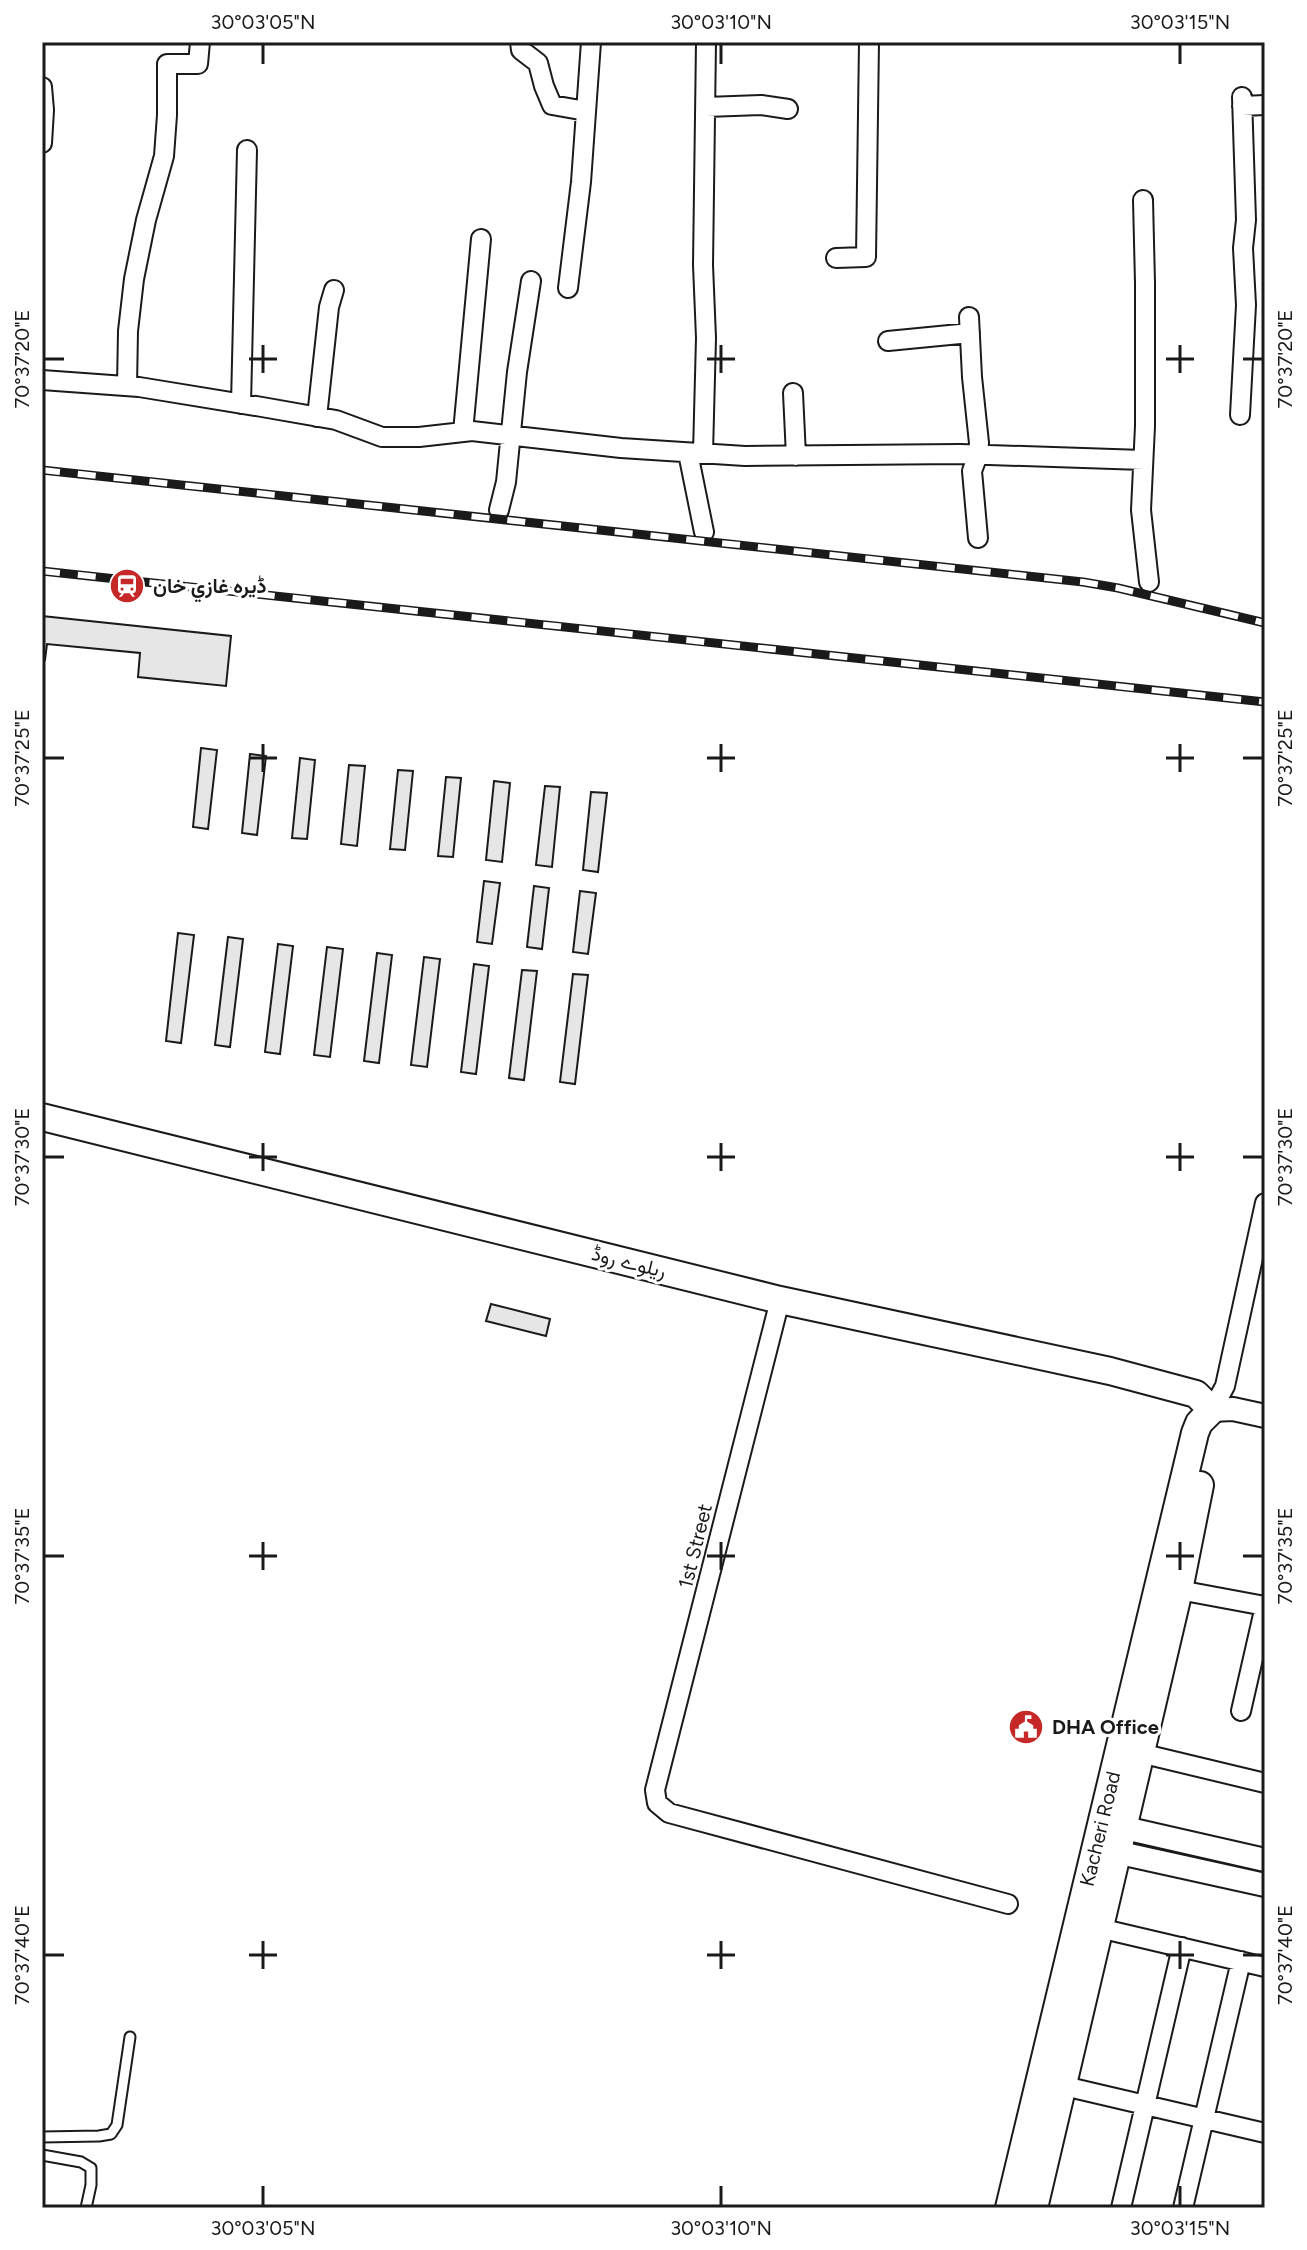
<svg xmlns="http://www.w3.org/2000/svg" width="1307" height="2250" viewBox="0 0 1307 2250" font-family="Figtree,Vazirmatn,sans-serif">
<rect width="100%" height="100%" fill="#fff"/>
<path fill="#e6e6e6" stroke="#1a1a1a" stroke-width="2" d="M42,616L231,636L226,686L138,677L140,653L47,644L45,660H42Z
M201,748L217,750L208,829L193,827Z
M250,754L266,756L257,835L242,833Z
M300,758L315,760L307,839L292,838Z
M349,765L365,766L357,846L341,844Z
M398,770L413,771L405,850L390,849Z
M446,777L461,778L453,857L438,856Z
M494,781L510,783L502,862L486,860Z
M545,786L560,787L552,867L536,865Z
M591,792L607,793L598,872L583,870Z
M484,881L500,883L492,944L477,942Z
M534,886L549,888L542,949L527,947Z
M580,891L596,893L588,954L573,952Z
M178,933L194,935L181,1043L166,1041Z
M228,937L243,939L230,1047L215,1045Z
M278,944L293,946L280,1054L265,1052Z
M327,947L343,949L330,1057L314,1055Z
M377,953L392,955L379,1063L364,1061Z
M424,957L440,959L427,1067L411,1065Z
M474,964L489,966L476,1074L461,1072Z
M522,970L537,971L524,1080L509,1078Z
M573,974L588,975L575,1084L560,1082Z
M491,1304L550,1319L546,1336L486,1321Z"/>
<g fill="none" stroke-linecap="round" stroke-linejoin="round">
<g stroke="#1a1a1a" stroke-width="13">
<path id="service" d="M42,2137L99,2136L111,2134L117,2125L130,2037
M42,2155L81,2162L91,2168V2185L86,2208"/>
</g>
<g stroke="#1a1a1a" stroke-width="22">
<path id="minor" d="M520,42L521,50L538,63L544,86L552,105L586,111
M42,87L44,110L42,143
M1242,106L1265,105
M706,107L761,105L788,109
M1143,200L1145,283V426L1141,510L1149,582
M836,258L866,257L869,42
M568,288L581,182L591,42
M969,317L972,377L979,443L978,455L972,471L978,538
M888,341L970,333
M42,380L139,387L262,407L336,420L382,437H419L472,431L621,448L745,456L960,454L1143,460
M127,386L128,331L134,279L146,220L164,156L167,115V64H198L200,42
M793,393L796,456
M241,404L247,150
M1240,415L1246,305L1243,248L1246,220L1242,97
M317,417L329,307L334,290
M463,432L481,239
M688,453L704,532
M703,453L706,338L703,265L706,42
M499,510L506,482L517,372L531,281
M780,1300L655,1790L657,1803L669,1813L1008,1904
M1212,1410L1225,1386L1265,1203
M1179,1590L1265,1606
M1241,1711L1265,1606
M1140,1753L1265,1783
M1099,1928L1265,1967
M1064,2086L1265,2133
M1121,2208L1182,1947
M1183,2208L1241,1961"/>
</g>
<g stroke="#1a1a1a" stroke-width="26">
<path id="tertiary" d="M1212,1410L1233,1409L1265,1416
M1107,1824L1265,1860
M1102,1849L1265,1885"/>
</g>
<g stroke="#1a1a1a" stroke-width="30">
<g id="secondary">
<path d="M42,1117L780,1300L1110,1371L1196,1394L1212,1410"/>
<path id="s1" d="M1009,2208L1195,1433L1199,1423L1212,1410"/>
<path d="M1034,2208L1179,1590L1200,1485"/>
</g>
</g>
<use href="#service" stroke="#fff" stroke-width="9"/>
<use href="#minor" stroke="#fff" stroke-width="18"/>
<use href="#tertiary" stroke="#fff" stroke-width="22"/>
<use href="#secondary" stroke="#fff" stroke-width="26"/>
<g stroke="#1a1a1a" stroke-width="9">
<path id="rail" d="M42,470L1083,582L1118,588L1265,623
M42,571L1265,702"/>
</g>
<use href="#rail" stroke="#fff" stroke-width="6" stroke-dasharray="18" stroke-linecap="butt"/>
</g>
<path fill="none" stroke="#1a1a1a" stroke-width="3" d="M263,44V64M721,44V64M1180,44V64M263,345V373M721,345V373M1180,345V373M44,359H64M249,359H277M707,359H735M1166,359H1194M1243,359H1263M263,744V772M721,744V772M1180,744V772M44,758H64M249,758H277M707,758H735M1166,758H1194M1243,758H1263M263,1143V1171M721,1143V1171M1180,1143V1171M44,1157H64M249,1157H277M707,1157H735M1166,1157H1194M1243,1157H1263M263,1542V1570M721,1542V1570M1180,1542V1570M44,1556H64M249,1556H277M707,1556H735M1166,1556H1194M1243,1556H1263M263,1941V1969M721,1941V1969M1180,1941V1969M44,1955H64M249,1955H277M707,1955H735M1166,1955H1194M1243,1955H1263M263,2186V2206M721,2186V2206M1180,2186V2206"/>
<defs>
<g id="station-disc" transform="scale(1.8)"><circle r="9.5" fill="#c62828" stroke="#fff"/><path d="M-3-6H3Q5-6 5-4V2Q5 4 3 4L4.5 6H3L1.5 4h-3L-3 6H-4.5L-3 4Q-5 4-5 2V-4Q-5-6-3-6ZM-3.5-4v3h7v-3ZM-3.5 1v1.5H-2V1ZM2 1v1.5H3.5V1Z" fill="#fff"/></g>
<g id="civic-disc" transform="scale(1.8)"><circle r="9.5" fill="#c62828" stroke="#fff"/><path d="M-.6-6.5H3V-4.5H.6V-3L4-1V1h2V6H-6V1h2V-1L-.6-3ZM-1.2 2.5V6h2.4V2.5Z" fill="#fff"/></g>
</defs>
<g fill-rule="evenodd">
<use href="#station-disc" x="127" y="586"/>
<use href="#civic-disc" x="1026" y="1727"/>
</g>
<g text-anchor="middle" stroke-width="6" stroke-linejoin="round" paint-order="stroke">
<g font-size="20" font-weight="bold" fill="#1a1a1a" stroke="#fff" text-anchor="start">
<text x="153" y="593">ڈيره غازي خان</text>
<text x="1052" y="1734">DHA Office</text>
</g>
<g font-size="20" fill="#1a1a1a" stroke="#fff">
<text transform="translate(629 1262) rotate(14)" y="7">ریلوے روڈ</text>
<text transform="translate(695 1546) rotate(-76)" y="7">1st Street</text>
<text dy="7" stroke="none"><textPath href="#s1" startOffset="390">Kacheri Road</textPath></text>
</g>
</g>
<rect width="1307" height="2250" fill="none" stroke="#ffffff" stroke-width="88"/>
<rect x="44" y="44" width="1219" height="2162" fill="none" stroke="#1a1a1a" stroke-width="3"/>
<g font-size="20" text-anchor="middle" fill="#1a1a1a">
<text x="263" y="29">30°03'05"N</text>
<text x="721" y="29">30°03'10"N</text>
<text x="1180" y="29">30°03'15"N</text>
<text transform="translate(1285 359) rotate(-90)" y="7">70°37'20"E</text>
<text transform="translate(22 359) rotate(-90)" y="7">70°37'20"E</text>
<text transform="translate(1285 758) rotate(-90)" y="7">70°37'25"E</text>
<text transform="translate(22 758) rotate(-90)" y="7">70°37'25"E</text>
<text transform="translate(1285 1157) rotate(-90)" y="7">70°37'30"E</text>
<text transform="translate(22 1157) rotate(-90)" y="7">70°37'30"E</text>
<text transform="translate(1285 1556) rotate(-90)" y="7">70°37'35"E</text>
<text transform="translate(22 1556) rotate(-90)" y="7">70°37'35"E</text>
<text transform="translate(1285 1955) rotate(-90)" y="7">70°37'40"E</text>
<text transform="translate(22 1955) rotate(-90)" y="7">70°37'40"E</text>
<text x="263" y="2235">30°03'05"N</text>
<text x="721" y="2235">30°03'10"N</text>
<text x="1180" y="2235">30°03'15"N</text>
</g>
</svg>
